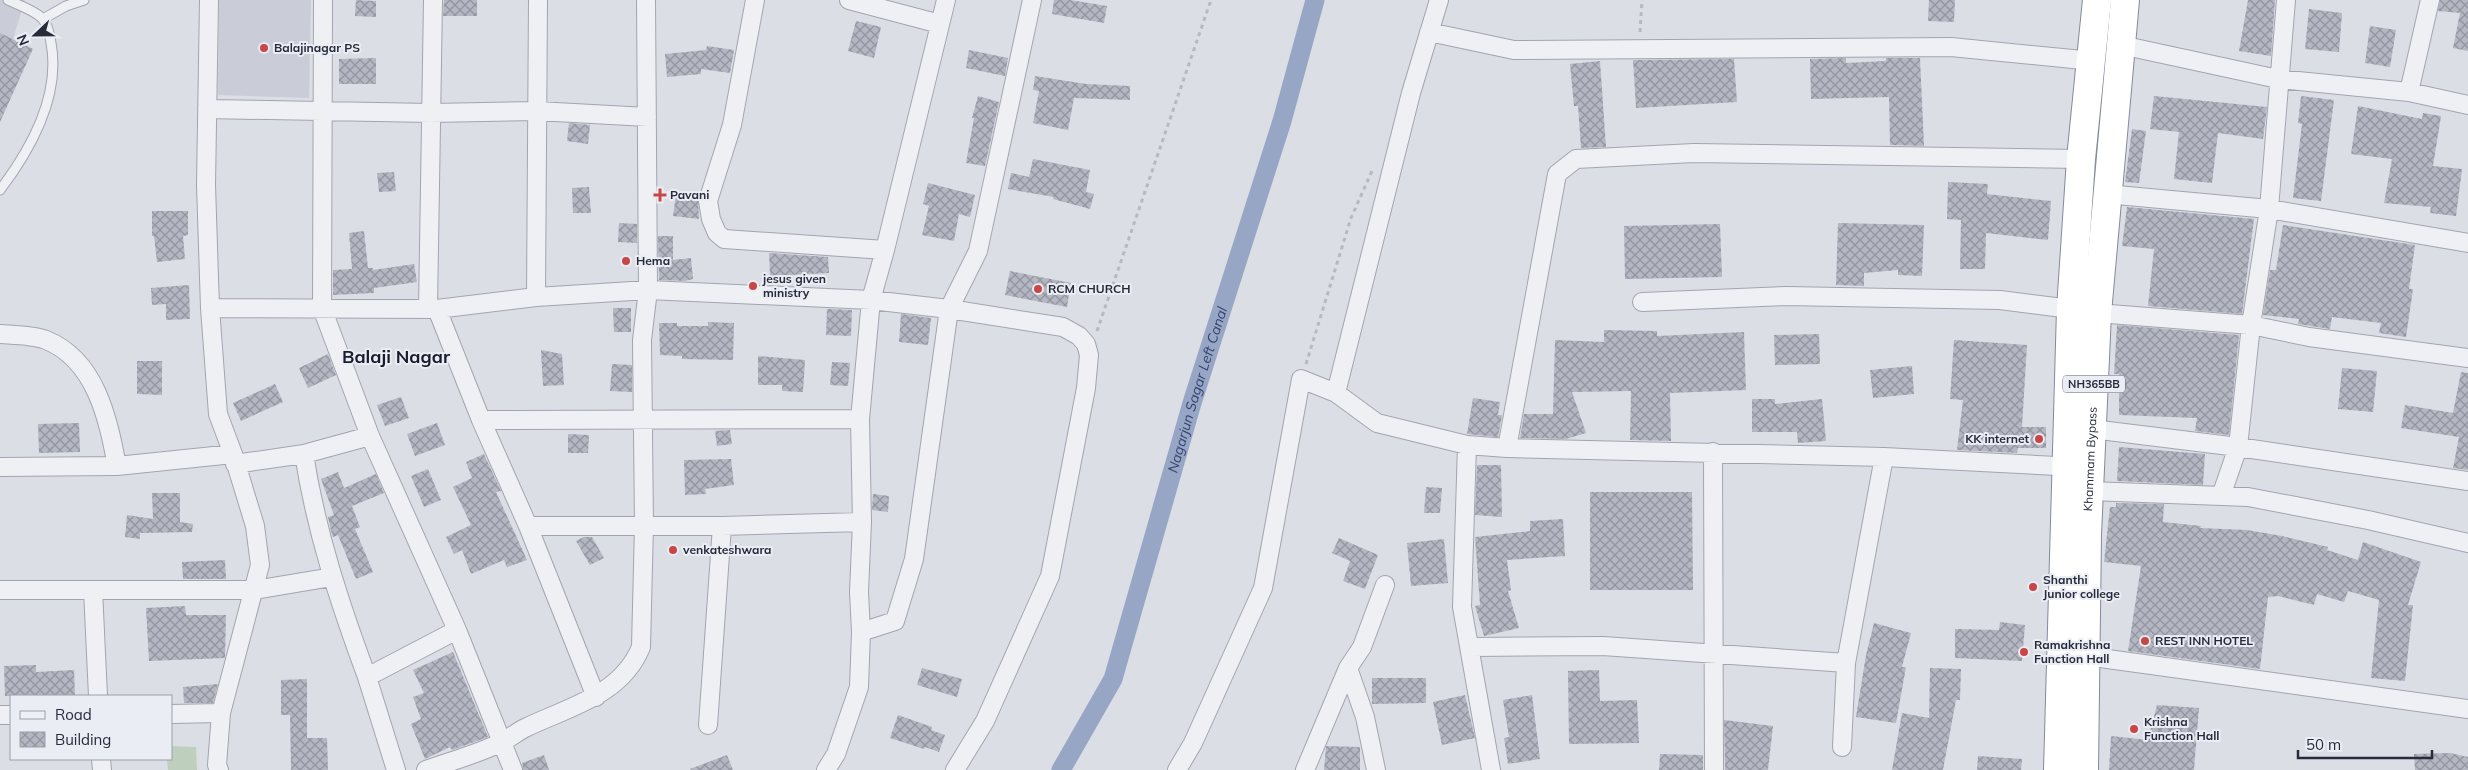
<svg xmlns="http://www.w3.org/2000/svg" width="2468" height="770" viewBox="0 0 2468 770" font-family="Mulish,sans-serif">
<defs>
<pattern id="building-cross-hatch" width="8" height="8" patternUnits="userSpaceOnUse" patternTransform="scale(1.25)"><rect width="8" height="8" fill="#b4b7c2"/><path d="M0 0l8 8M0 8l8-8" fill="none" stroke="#92959f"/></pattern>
</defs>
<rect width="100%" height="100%" fill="#dcdee6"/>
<path fill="#cacdd7" d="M0,0H25L0,82Z
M219,0H311L309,98L218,95Z"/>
<path fill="#bfcfbe" d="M171,746L196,747L197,770H168L167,759H171Z"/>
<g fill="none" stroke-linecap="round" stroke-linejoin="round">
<path stroke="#98a6c5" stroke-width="19" id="s1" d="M1061,770L1113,679L1192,403L1282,121L1315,0"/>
</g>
<path fill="url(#building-cross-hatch)" d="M356,0L376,1V17L355,16Z
M444,0H477V16H443Z
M1054,0H1070L1107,6L1104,23L1052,14Z
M1929,0H1955L1954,22L1928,21Z
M2248,0H2275L2271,56L2239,51Z
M2440,0H2468V51L2453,48L2460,13L2438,11Z
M2309,9L2342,13L2339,52L2305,49Z
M856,21L881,27L874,58L848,51Z
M2370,26L2396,30L2390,67L2365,63Z
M0,33L33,49L0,122Z
M707,46L734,50L730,73L701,69V74L667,77L665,54L706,50Z
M969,50L1008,58L1005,76L966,68Z
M376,58V84H339V59Z
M1846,58V63L1886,61V58H1920L1924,146L1890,145L1889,97L1811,99L1810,59Z
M1734,59L1737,102L1636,108L1633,60Z
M1600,61L1606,147L1581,148L1578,106H1574L1570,64Z
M1035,76L1086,84L1130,86V100L1074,98L1068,130L1033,123L1039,91L1033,90Z
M978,96L999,102L985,166L966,163L974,118H972Z
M2154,96L2267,107L2263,139L2218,133L2212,183L2174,179L2179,132L2150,129Z
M2301,96L2334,100L2321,201L2293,198L2302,124L2298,123Z
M2358,106L2422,119L2423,113L2441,116L2433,166L2462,169L2456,216L2430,213L2431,207L2384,203L2392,159L2351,154Z
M569,123L590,125L588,144L567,141Z
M2132,129L2146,131L2139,183L2125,182Z
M1033,159L1090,170L1086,192L1094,194L1090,209L1053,199L1054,197L1008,189L1011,173L1029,177Z
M394,172L396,191L379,192L377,173Z
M1948,182L1988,184L1987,194L2051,201L2048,240L1986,233L1985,269H1960L1961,220L1947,219Z
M928,183L975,195L970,217L959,214L954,241L922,235L929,206L923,204Z
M589,187L591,213H573L572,188Z
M676,195L698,198L699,219L673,216Z
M2127,207L2254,219L2242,314L2148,306L2154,249L2122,246Z
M152,211H188V235L183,236L185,259L157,262L154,236H152Z
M619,223L637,224V243L618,242Z
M1838,223L1924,225L1922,276L1898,275V270L1864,273V286L1836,285Z
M1720,224L1722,277L1625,279L1624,226Z
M2283,225L2415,245L2409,289H2413L2406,337L2379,333L2381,323L2332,317L2330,329L2298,324L2299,319L2263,315L2270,270H2276Z
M364,231L368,268H373V270L414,264L417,282L374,288V293L333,295V270L352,269L349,233Z
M658,236H673V260L691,258L693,279L685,281L659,280Z
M769,253L828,257L829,273L770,276Z
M1010,271L1071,283L1067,307L1005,295Z
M189,285L190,319L166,320V304L152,305L151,288Z
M613,308H631V332H614Z
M827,309L852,310L851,336L826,335Z
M901,314L931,318L928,345L899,342Z
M708,322L734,323L733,360L682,359V356L660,355L659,323H677V326H708Z
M2117,325L2239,335L2229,435L2195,431L2197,418L2119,415V374H2114Z
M1604,330L1657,331V336L1744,332L1746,390L1670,393L1671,441L1630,440L1631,391L1572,392L1586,433L1566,439L1520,438L1524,414H1553L1555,340L1604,342Z
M1819,334L1820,364L1775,365L1774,335Z
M1954,340L2027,345L2022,427H2046V448H2018L2017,453L1957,450L1963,400L1950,399Z
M541,350L562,354L564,385L543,386Z
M328,354L336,375L308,388L299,368Z
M758,356L805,360L803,392L782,391V385H758Z
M137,361H162V395L137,394Z
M832,362L850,363L848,386L830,385Z
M612,364L632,365V392L610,391Z
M1912,366L1914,394L1873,398L1870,370Z
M2342,368L2377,371L2373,412L2338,409Z
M2461,372L2468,373V470L2453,468L2459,437L2401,428L2405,405L2453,413Z
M275,384L283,402L241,421L233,403Z
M401,397L409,418L385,426L377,405Z
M1473,398L1500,402L1498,415H1502L1498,437L1467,434Z
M1752,399H1775V404L1822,399L1826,441L1798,443L1797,432H1752Z
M79,423L80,452L39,453L38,424Z
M437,423L445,445L415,456L407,434Z
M730,430L732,444L717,446L715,431Z
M568,434L589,435L588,453H568Z
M2119,447L2205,454L2203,485L2117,481Z
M484,454L501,491L496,492L527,560L507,567L504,560L471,574L462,550L454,554L446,537L471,525L453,487L472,478L466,462Z
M731,459L734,485L705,489L706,494L685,495L684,460Z
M1477,465H1501L1502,517L1475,515Z
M428,469L441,500L424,507L411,476Z
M338,472L344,488L376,474L384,493L352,506L360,527L355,529L373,572L356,579L338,535L333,537L331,531L328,517L334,515L321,479Z
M1426,487L1442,488L1440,513H1424Z
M1590,492H1692L1693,590H1590Z
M152,493H180V522L193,524L192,532L140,533V539L125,537L127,515L153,519Z
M873,494L889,496L888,512L872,510Z
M2116,503L2164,504L2163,522L2201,526L2200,528L2247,530L2282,536L2328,547L2327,550L2358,560L2363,542L2421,562L2408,605H2413L2405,681L2371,678L2379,600L2348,591L2344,602L2317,594L2314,605L2278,596L2268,597L2260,669L2128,651L2141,566L2104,562L2110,507H2116Z
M1563,519L1565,556L1507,560L1511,590L1508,591L1519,628L1484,636L1475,606L1480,605L1475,537L1530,531V521Z
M584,537H592L604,558L590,565L576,541Z
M1339,538L1378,555L1365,589L1343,581L1350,561L1332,553Z
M1444,539L1448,583L1411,586L1407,543Z
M225,560L226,579H183L182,562Z
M185,606L186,615H226L225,658L149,661L146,608Z
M2000,622L2025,625L2022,661L1955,658V629L1999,630Z
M1874,623L1911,633L1902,667H1906L1896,723L1856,717L1866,655Z
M453,652L488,737L452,750L450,747L425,759L411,724L421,719L413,697L424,693L413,670Z
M36,665V672L74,670L75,696H5L4,666Z
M922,668L962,679L957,697L917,685Z
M1930,668L1961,669L1960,700H1956L1943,770H1892L1902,713L1929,718Z
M1599,670L1600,701L1637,700L1639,743L1569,744L1568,671Z
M1372,678H1426V703L1372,704Z
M307,679V738H327L328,770H291L290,715H281V680Z
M218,684L213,703H184L183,687Z
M1465,695L1475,738L1442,745L1433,702Z
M1532,695L1540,759L1508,764L1504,738L1509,737L1503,700Z
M2157,705L2199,708L2194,770H2109L2111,736L2148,740Z
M898,715L932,727L931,730L945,735L939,752L925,747L924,749L890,738Z
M1724,720L1773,726L1768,770H1725Z
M1326,746L1360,747V770H1324Z
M2450,753L2468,757V770H2415L2414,754Z
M1660,754L1703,755V770H1659Z
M544,755L549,770H523L522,763Z
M727,755L733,770H691L690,769Z
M1978,756L2022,759L2021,770H1977Z"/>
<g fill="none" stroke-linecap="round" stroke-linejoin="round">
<g stroke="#a2a5af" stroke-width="11">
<path id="lane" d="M43,19L66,6L84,0
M0,190C31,149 61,96 51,43C50,35 48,25 42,18C34,10 18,5 8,0"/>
</g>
<g stroke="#a2a5af" stroke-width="20">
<path id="street" d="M209,0L206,185L210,308L218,414L233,454L255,526L260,565L221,713L217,765L219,770
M323,0L322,308L370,436L457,630L513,770
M755,0L732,125L708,201L711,219L717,233L724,239L885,250
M849,0L940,24
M1429,32L1514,50L1951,47L2093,61
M2121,45L2278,79L2409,92L2468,105
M2409,92L2430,0
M207,109L431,113L537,111L647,117
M2106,194L2269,209L2468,243
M536,297L538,0
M1642,302L1786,296L2000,300L2071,309
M210,308L437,309L536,297L648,290L871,300L949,309L1063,327L1079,336L1086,344L1089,355L1086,388L1050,576L985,721L955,770
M428,309L433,0
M437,309L481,420L528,526L596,697
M2097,313L2251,325L2309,337L2468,358
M0,334C14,335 33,335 46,340C96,360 108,419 117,466
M1336,393L1377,423L1467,445L1507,448L1884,457L2077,467
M481,420L860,419
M2092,429L2238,447L2468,481
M1467,445L1462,607L1491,770
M1507,448L1557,174L1576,159L1694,153L2081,159
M1713,452L1714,770
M304,454C316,532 340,604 367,677
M235,464L304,454L370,436
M0,467L117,466L233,454
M2090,491L2248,497L2368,520L2468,543
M2221,496L2238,447L2251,325L2269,209L2286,0
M528,526H722L862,522
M0,590H255L332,577
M93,590L98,696
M861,632L859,592L862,522L860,419L871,300L885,250L946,0
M1470,647L1603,646L1846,663
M2086,656L2468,709
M1348,668L1365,717L1376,770
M171,714L221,713
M0,715H11
M708,725L722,526
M1842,747L1846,663L1884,457
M101,759L102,770
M396,770L367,677L457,630
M426,770C451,761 478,754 502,742C510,738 517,732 525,728C568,707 621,696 641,647L644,525L642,340L648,290L646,0
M826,770L836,754L859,687L861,632L895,621L914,559L949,309L978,251L1032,0
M1177,770L1193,743L1263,588L1301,379L1336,393L1411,93L1439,0
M1305,770L1348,668L1362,647L1385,585"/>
</g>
<g stroke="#848a9c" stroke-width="30">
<g id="highway">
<path d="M2058,770L2071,309L2081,159L2097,0"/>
<path id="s2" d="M2084,770L2087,535L2097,313L2125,0"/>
</g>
</g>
<path stroke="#b7b9c0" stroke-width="3" stroke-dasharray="4 4" stroke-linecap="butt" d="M1640,32L1642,0
M1097,331L1211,0
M1306,364L1351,218L1372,171"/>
<use href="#lane" stroke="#eff0f4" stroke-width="9"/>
<use href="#street" stroke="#eff0f4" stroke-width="18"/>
<use href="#highway" stroke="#fff" stroke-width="28"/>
</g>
<g fill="#c84644" stroke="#ebedf4" stroke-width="2">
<circle cx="264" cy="48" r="5"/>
<path d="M657.5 187.5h5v5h5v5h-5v5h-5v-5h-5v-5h5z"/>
<circle cx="626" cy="261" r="5"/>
<circle cx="753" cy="286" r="5"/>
<circle cx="1038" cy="289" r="5"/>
<circle cx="2039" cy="439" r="5"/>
<circle cx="673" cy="550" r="5"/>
<circle cx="2033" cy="587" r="5"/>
<circle cx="2145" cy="641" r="5"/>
<circle cx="2024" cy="652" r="5"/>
<circle cx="2134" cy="729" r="5"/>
</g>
<g text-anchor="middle" stroke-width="4" stroke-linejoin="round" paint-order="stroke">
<rect fill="#ebedf4" stroke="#626572" stroke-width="1" x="2063" y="375.5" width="62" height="17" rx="4"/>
<g font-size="11" font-weight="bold" fill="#272b3b">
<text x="2094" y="388">NH365BB</text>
</g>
<g font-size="12" font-weight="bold" fill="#272b3b" stroke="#ebedf4" text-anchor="start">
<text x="274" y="52">Balajinagar PS</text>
<text x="670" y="199">Pavani</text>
<text x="636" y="265">Hema</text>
<text x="763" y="283">jesus given<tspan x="763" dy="14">ministry</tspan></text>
<text x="1048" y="293">RCM CHURCH</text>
<text x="2029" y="443" text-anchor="end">KK internet</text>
<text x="683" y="554">venkateshwara</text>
<text x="2043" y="584">Shanthi<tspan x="2043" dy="14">Junior college</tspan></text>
<text x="2155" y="645">REST INN HOTEL</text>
<text x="2034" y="649">Ramakrishna<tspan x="2034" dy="14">Function Hall</tspan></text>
<text x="2144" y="726">Krishna<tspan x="2144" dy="14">Function Hall</tspan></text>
</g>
<g font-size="12" fill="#272b3b" stroke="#ebedf4">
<text dy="4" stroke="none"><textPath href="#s2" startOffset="311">Khammam Bypass</textPath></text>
</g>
<g font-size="14" font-style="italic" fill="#33436d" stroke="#ebedf4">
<text dy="5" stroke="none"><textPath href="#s1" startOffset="406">Nagarjun Sagar Left Canal</textPath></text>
</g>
<g font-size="18" font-weight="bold" fill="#191c2c" stroke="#ebedf4">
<text x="396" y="363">Balaji Nagar</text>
</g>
</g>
<rect x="10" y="695" width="162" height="65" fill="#ebedf4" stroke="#9d9faa"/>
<rect x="20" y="711" width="25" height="8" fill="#eff0f4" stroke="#9d9faa"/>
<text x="55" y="720" font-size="15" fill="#272b3b">Road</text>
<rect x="20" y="732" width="25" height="15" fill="url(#building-cross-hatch)" stroke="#9d9faa"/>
<text x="55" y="745" font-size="15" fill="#272b3b">Building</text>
<g transform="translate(35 35) rotate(248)" stroke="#ebedf4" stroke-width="4" paint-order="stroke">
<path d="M0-4L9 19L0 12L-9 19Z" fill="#272b3b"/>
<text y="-8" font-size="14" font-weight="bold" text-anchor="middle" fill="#272b3b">N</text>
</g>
<path d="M2298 750v8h134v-8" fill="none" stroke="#272b3b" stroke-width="2.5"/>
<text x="2306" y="750" font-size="15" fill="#272b3b" stroke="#ebedf4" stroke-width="4" paint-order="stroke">50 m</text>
</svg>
